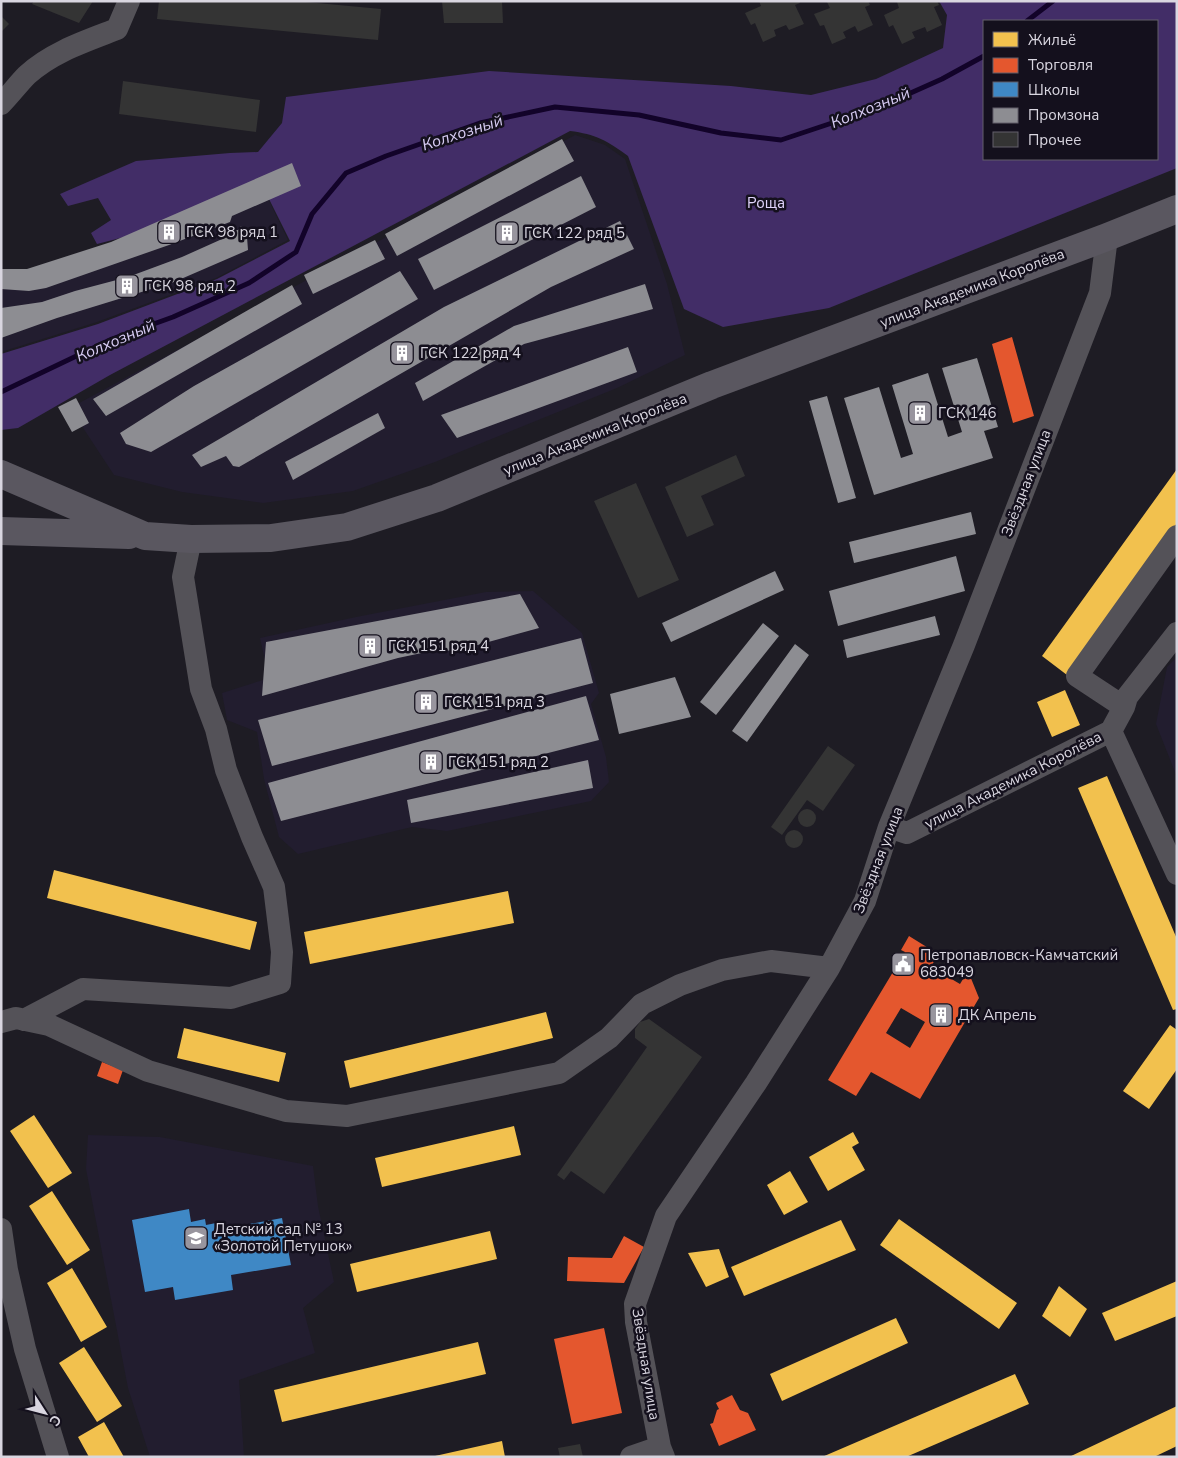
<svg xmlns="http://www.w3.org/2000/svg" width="1178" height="1458" viewBox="0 0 1178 1458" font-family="'Nunito Sans',sans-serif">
<rect width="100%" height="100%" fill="#1e1c24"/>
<path fill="#221d2f" d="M575,135L605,145L625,159L667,284L685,355L617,388L435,462L353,491L263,503L182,492L114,475L70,408Z
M260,182L288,240L216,278L97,322L1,352V278L48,272Z
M533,591L582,633L599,693L591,704L606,757L609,782L591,801L447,831L412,827L298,854L279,837L264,779L257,732L227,720L222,693L269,678L260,638L356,617L486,592Z
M1177,657V777L1156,724L1167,667Z
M88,1135L160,1137L313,1166L318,1206L334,1282L303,1308L315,1353L239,1380L244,1457H150L128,1388L86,1169Z"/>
<path fill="#422d67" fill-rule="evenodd" d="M939,1H1177V168L829,308L723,327L684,309L628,156C608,141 595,134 570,131L110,375L18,428L1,430V354L98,324L217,279L290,241L260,181L132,235L97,244L91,233L111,220L98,198L68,206L60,194L136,161L230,153L258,152L282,123L286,97L489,71L731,86L811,95L876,79L943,48L947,15ZM984,21H1157V159H984Z"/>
<path fill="#f2c14e" d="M1177,469V523L1067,675L1042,656Z
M1065,690L1080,725L1052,737L1037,702Z
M1107,776L1177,939V1009L1173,1010L1078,788Z
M54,870L257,922L250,950L47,898Z
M508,891L514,923L310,964L304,932Z
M546,1012L553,1038L350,1088L344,1061Z
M1170,1025L1177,1030V1069L1149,1109L1123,1091Z
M184,1028L286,1053L279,1082L177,1058Z
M34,1115L72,1173L48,1188L10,1131Z
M514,1126L521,1155L382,1187L375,1158Z
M853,1132L859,1143L852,1147L865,1170L828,1191L809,1157Z
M790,1171L808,1202L784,1215L767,1185Z
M52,1191L90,1250L67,1265L29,1206Z
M899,1219L1017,1303L999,1329L880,1245Z
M841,1220L856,1250L744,1296L731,1267Z
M490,1231L497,1259L357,1292L350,1264Z
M719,1249L729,1277L706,1287L688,1253Z
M72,1268L107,1327L81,1342L47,1283Z
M1177,1281V1316L1115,1341L1102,1313Z
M1059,1286L1087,1309L1070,1337L1042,1316Z
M896,1318L908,1343L782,1401L770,1374Z
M478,1342L486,1374L282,1422L274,1390Z
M84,1347L122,1406L97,1422L59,1363Z
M1015,1374L1029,1404L906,1457H822Z
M1177,1406V1446L1154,1457H1069Z
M104,1422L124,1457H89L78,1437Z
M502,1441L505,1457H435V1456Z"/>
<path fill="#e4572e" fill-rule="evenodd" d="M1012,337L1034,416L1013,423L992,344Z
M909,936L938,954L931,967L960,984L968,971L979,998L920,1099L871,1072L856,1096L828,1080L905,952L901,950ZM901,1008L925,1022L910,1048L886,1033Z
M102,1062L123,1070L118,1084L97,1076Z
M624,1236L644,1247L624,1283L567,1281L568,1257L612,1258Z
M604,1328L622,1413L572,1424L554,1339Z
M732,1395L740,1410L748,1413L756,1430L719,1446L710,1424L713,1423L717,1410L719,1409L716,1403Z"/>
<path fill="#3f88c5" d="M189,1209L191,1222L205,1219L206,1225L221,1222L222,1229L282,1218L291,1265L231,1275L233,1290L175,1300L173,1287L145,1292L132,1220Z"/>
<path fill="#8d8d92" d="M562,139L574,161L397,256L385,234Z
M292,163L301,186L232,216L230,222L169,245L46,288L29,291L1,289V269H27L111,242Z
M581,176L596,207L434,290L418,259Z
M620,221L634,249L551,287L239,467L233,466L226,456L201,467L192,455L444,307Z
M241,226L247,237L248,250L174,282L57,318L1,338V308L42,302L75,291L128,277L182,257L231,235L233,230H238Z
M375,240L385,259L313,294L304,275Z
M400,271L418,299L151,452L126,444L120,433L194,386Z
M645,284L653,309L524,344L423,401L415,383L514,326Z
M292,285L302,304L106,416L93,399Z
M628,347L637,372L457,438L441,415Z
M977,358L998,427L984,431L993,458L874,495L844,398L879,387L901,458L913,454L892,385L928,373L948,437L962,432L942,368Z
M827,396L856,498L838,503L809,401Z
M76,398L89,423L72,432L58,407Z
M378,413L385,428L293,480L285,462Z
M971,512L976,534L854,563L849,542Z
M956,556L965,591L838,626L829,591Z
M775,571L784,590L671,642L662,623Z
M520,594L539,628L456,651L436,650L398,658L262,696L266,642Z
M935,616L940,635L847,658L843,640Z
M763,623L779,636L716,715L700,702Z
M581,638L593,683L272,766L258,720Z
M795,644L809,655L747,742L732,731Z
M675,677L691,717L619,734L610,694Z
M586,696L599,740L281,821L268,783Z
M588,760L593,788L411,823L407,800Z"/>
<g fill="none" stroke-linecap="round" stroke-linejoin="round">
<path stroke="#120329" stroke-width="5" d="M1027,21L1053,1
M1,392L112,339L173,317L249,283L296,252L312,214L346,173L386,156L480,123L555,107L639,115L721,133L781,140L877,108L942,79L984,56"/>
</g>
<path fill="#343434" d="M34,1H93L79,23L32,4Z
M159,1H296L381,9L378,40L157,19Z
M442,1H502L503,23H444Z
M759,1H799L800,3L795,5L804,24L789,30L786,25L774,30L776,36L763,42L755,23L751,25L745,13L761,6Z
M829,1H868L870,5L865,7L873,25L858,32L855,26L843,32L846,38L832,44L824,25L820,26L814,14L830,8L827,2Z
M899,1H937L939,5L934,7L942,25L927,32L925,27L912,32L915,38L902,44L893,25L889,27L884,15L899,8L897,2Z
M1,16L9,24L1,32Z
M123,81L260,100L256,132L119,114Z
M736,455L745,476L701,496L714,525L687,537L665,487Z
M636,483L679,580L638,598L594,501Z
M828,746L855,765L823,811L807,800L782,835L771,827Z
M798 818a9 9 0 1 1 18 0a9 9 0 1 1-18 0Z
M785 839a9 9 0 1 1 18 0a9 9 0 1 1-18 0Z
M649,1019L702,1057L604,1194L571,1171L564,1180L557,1175L647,1047L635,1038V1029L640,1022Z
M580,1444L583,1457H560L558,1448Z"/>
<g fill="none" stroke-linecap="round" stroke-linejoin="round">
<path stroke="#545258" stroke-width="22" d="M1,104C10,95 18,84 27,75C52,52 86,41 117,29L129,1
M1124,707L1077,676L1177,536
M1111,731L1177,874
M889,827L907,833L1111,731L1124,707L1127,697L1177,633
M24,1020L83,989L231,998L280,983L282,952L274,887L252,837L226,770L216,729L201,689L183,577L191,539
M1,1022L16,1018L49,1025L148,1071L286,1111L347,1116L559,1073L609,1038L642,1004L680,985L722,970L771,961L829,968
M1,1229L7,1270L25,1349L58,1457
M631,1457L660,1447
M664,1457L660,1447L636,1322L635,1304L666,1216L756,1083L829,968L865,901L889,827L964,645L1100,293L1107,237"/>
<path stroke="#5a5760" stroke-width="28" d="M1,474L145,536L191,539L271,538L347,527L437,498L712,385L1107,237L1177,209
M1,531L129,535"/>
</g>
<defs>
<g id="building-square" transform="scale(1.25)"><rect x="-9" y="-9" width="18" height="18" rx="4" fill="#98959e" stroke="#14101d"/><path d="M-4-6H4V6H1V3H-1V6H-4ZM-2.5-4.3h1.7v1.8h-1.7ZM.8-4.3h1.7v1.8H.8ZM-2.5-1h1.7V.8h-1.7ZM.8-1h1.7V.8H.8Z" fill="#fff"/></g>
<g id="civic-square" transform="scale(1.25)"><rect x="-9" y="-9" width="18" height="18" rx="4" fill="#98959e" stroke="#14101d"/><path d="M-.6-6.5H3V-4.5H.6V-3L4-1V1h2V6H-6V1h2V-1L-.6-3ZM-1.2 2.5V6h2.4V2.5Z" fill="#fff"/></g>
<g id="school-square" transform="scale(1.25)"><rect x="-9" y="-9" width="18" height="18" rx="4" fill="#98959e" stroke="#14101d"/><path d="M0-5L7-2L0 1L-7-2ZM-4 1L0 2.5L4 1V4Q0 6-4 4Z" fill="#fff"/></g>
</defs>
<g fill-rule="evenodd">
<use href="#building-square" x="169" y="232"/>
<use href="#building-square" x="507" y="233"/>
<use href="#building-square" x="127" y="286"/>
<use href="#building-square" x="402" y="353"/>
<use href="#building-square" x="920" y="413"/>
<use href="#building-square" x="370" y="646"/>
<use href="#building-square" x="426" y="702"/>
<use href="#building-square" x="431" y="762"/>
<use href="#civic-square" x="903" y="964"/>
<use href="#building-square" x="941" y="1015"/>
<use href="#school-square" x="196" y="1238"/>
</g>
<g text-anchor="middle" stroke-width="5" stroke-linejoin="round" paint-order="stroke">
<g font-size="15" fill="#e0d4fc" stroke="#14101d">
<text x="766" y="208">Роща</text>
</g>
<g font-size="15" fill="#d9d6e0" stroke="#14101d" text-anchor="start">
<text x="186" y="237">ГСК 98 ряд 1</text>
<text x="524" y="238">ГСК 122 ряд 5</text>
<text x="144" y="291">ГСК 98 ряд 2</text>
<text x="420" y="358">ГСК 122 ряд 4</text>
<text x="938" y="418">ГСК 146</text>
<text x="388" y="651">ГСК 151 ряд 4</text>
<text x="444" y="707">ГСК 151 ряд 3</text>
<text x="448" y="767">ГСК 151 ряд 2</text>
<text x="920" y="960">Петропавловск-Камчатский<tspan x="920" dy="17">683049</tspan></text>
<text x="958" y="1020">ДК Апрель</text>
<text x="214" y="1234">Детский сад № 13<tspan x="214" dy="17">«Золотой Петушок»</tspan></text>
</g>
<g font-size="15" fill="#d9d6e0" stroke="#14101d">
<text transform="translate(972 288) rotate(-21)" y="5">улица Академика Королёва</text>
<text transform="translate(595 434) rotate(-22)" y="5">улица Академика Королёва</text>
<text transform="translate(1026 483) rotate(-69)" y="5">Звёздная улица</text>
<text transform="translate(1013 780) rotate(-27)" y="5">улица Академика Королёва</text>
<text transform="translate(878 860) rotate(-69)" y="5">Звёздная улица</text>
<text transform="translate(646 1364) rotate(81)" y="5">Звёздная улица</text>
</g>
<g font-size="16" font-style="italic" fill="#d6cbf2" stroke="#14101d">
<text transform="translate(870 107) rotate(-22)" y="6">Колхозный</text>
<text transform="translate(462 132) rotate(-18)" y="6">Колхозный</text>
<text transform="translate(115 340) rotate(-23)" y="6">Колхозный</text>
</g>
</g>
<rect width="1178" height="1458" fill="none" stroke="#d9d6e0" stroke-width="5"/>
<rect x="983" y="20" width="175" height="140" fill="#14101d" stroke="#635f6b"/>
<rect x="993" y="32" width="25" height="15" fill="#f2c14e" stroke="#635f6b"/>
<text x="1028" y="45" font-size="15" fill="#d9d6e0">Жильё</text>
<rect x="993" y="58" width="25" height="15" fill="#e4572e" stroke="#635f6b"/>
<text x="1028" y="70" font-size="15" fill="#d9d6e0">Торговля</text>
<rect x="993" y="82" width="25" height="15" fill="#3f88c5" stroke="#635f6b"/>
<text x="1028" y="95" font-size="15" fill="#d9d6e0">Школы</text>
<rect x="993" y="108" width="25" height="15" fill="#8d8d92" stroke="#635f6b"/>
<text x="1028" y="120" font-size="15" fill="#d9d6e0">Промзона</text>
<rect x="993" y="132" width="25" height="15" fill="#343434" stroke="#635f6b"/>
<text x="1028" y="145" font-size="15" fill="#d9d6e0">Прочее</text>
<g transform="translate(45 1413) rotate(126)" stroke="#14101d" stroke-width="4" paint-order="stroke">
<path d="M0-4L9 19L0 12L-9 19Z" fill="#d9d6e0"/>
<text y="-8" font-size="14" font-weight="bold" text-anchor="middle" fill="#d9d6e0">С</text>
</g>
</svg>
